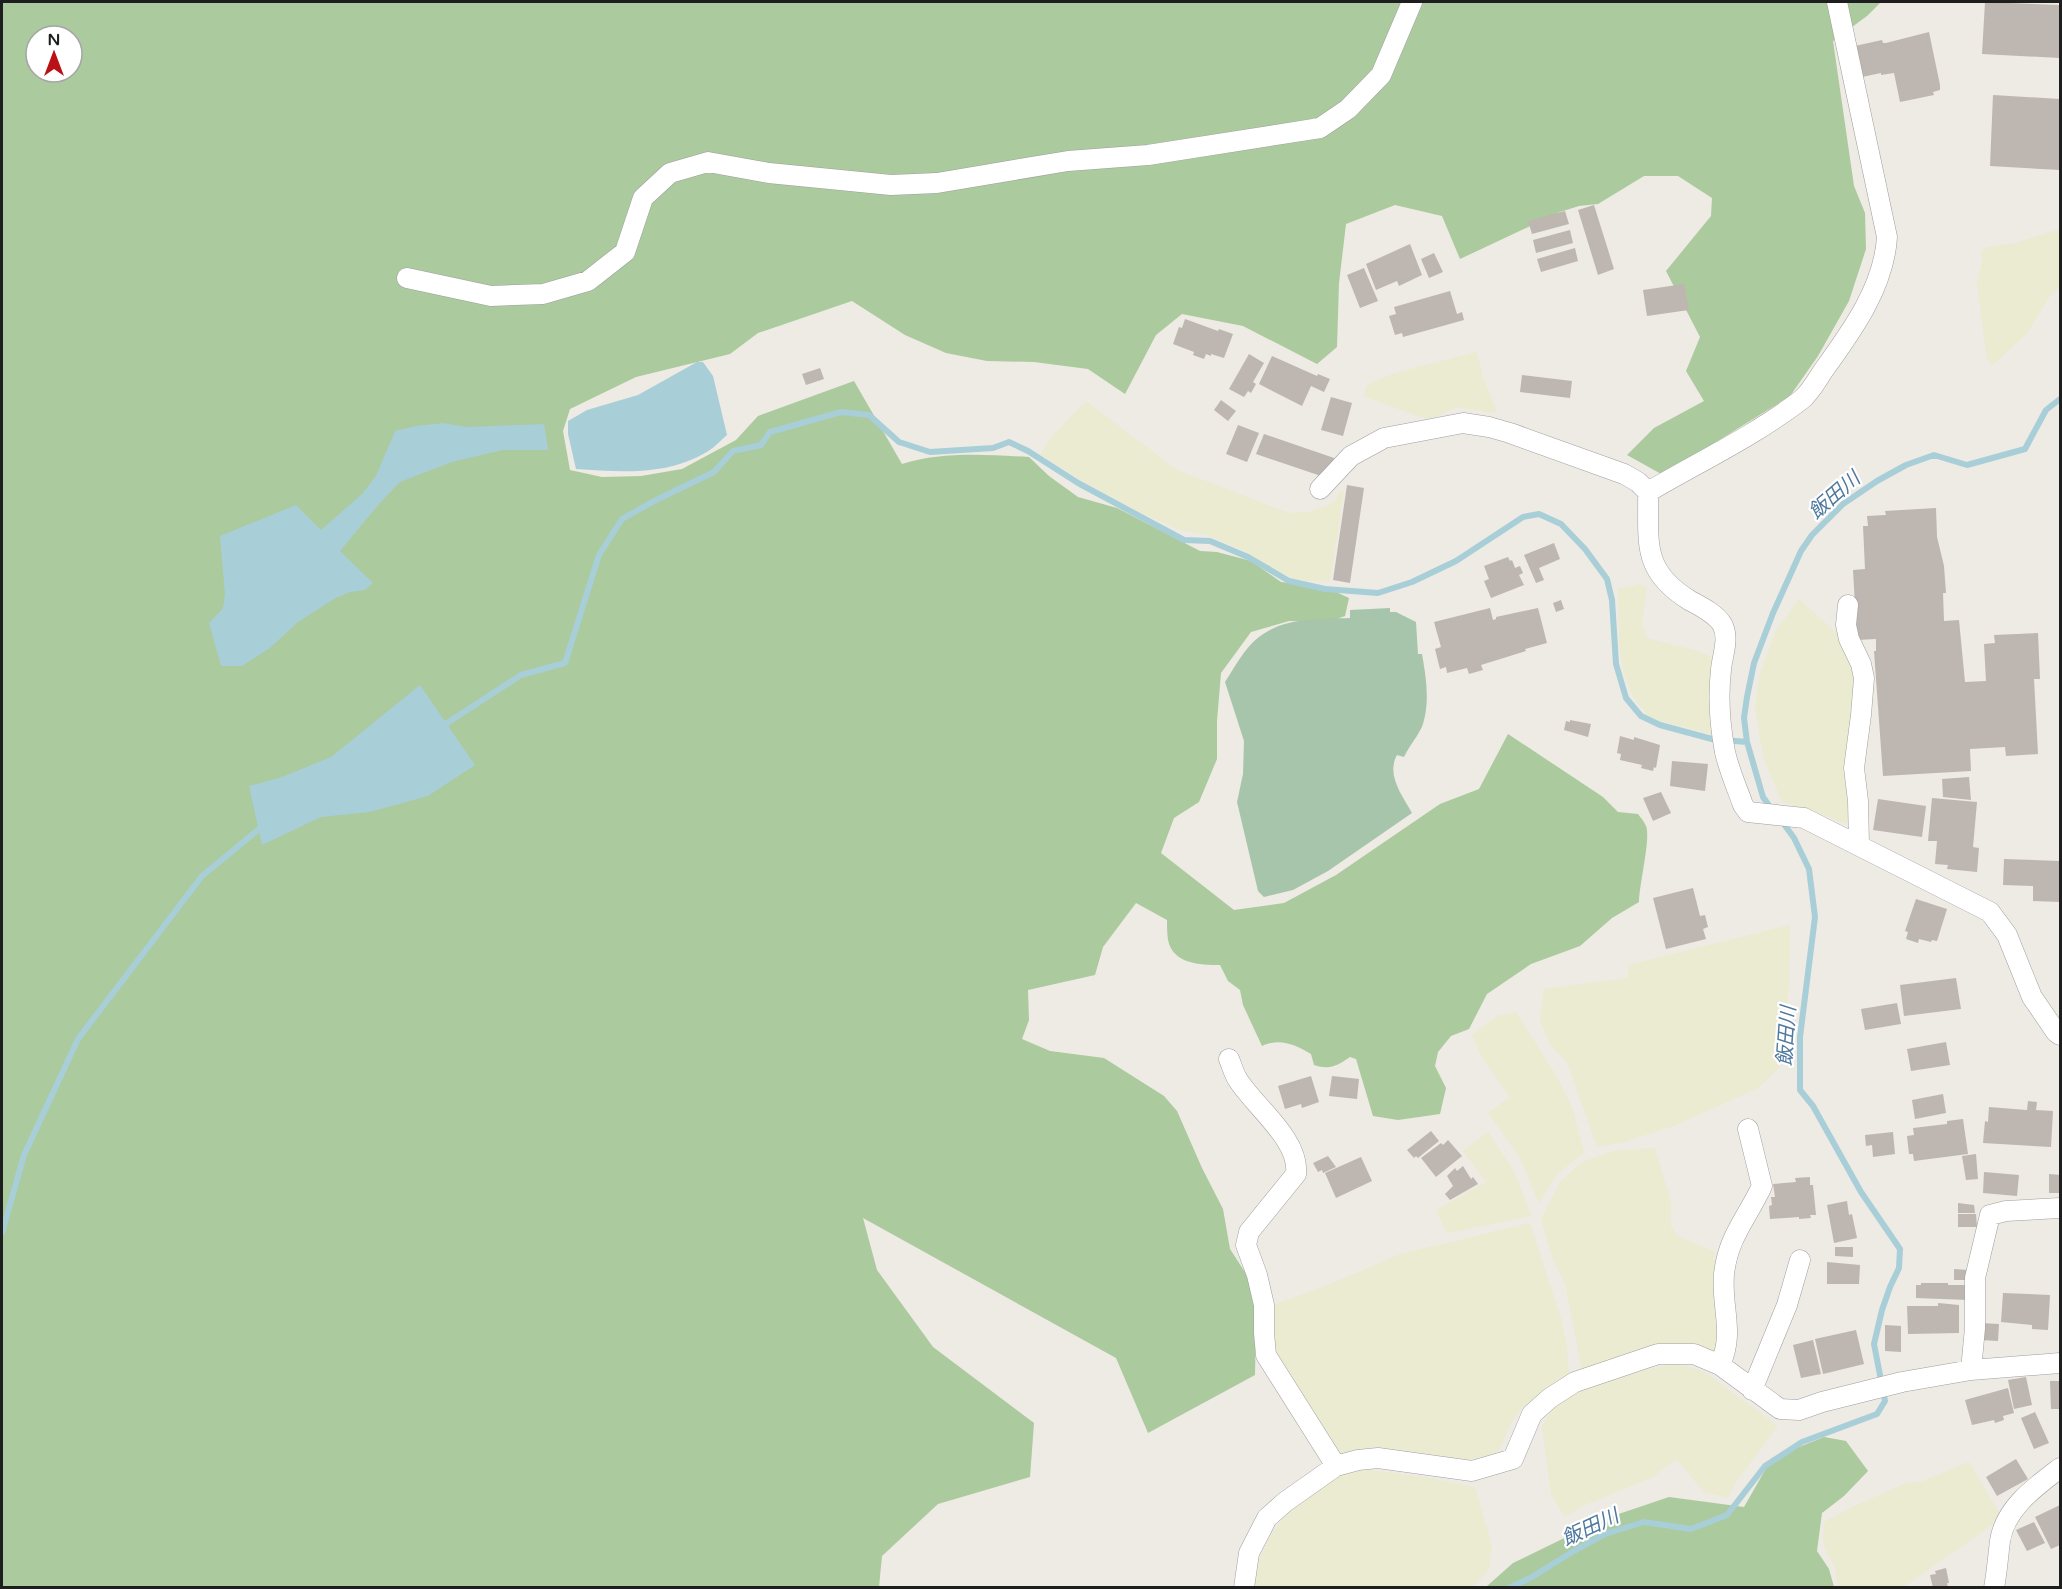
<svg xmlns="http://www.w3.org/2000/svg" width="2062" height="1589" viewBox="0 0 2062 1589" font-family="'Varela Round','Noto Sans JP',sans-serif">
<rect width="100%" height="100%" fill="#eeeae4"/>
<path fill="#eaebd1" d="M2060,229V287L2050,296L2027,333L1993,365L1987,359L1977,284L1982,261L1981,252L1988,247L2015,243Z
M1477,352L1483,378L1497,411L1493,413L1457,407L1430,419L1417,416L1364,396L1367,385L1395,373Z
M1086,401L1177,470L1289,513L1308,512L1329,505L1337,499L1340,492L1344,491L1330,582L1297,580L1270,567L1240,549L1206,535L1177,529L1138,511L1084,482L1040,454L1054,434Z
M1639,584L1647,587L1642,624L1647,638L1701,652L1714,659L1715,735L1649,718L1633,696L1624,675L1619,647L1618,589Z
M1799,599L1842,638L1856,667L1851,826L1817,812L1782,802L1763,756L1755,707L1759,676L1777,629Z
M1790,925L1789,987L1779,1068L1758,1088L1676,1125L1624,1142L1597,1147L1567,1062L1551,1046L1540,1021L1544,989L1627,978L1629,965Z
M1516,1012L1557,1077L1572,1107L1584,1153L1558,1173L1539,1203L1520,1158L1488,1113L1510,1097L1481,1056L1472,1035L1497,1016Z
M1488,1132L1515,1173L1531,1216L1447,1233L1436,1210L1486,1182L1463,1151Z
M1655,1148L1671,1202V1227L1678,1236L1715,1252L1713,1260L1722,1261L1720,1354L1699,1347L1582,1370L1565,1283L1553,1260L1541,1219L1560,1182L1582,1162L1613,1151Z
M1530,1223L1561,1318L1567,1349L1569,1377L1552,1385L1520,1410L1510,1425L1500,1449L1491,1455L1467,1460L1336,1455L1274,1359L1268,1307L1330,1284L1401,1254Z
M1676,1364L1703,1371L1778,1426L1736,1482L1728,1498L1704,1492L1676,1459L1653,1477L1585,1505L1565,1517L1551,1494L1542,1426L1556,1404L1586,1387L1654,1368Z
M1969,1462L2001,1516L1996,1522L1904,1587H1838L1835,1568L1825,1549L1823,1539L1824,1522L1852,1507L1906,1483L1923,1481Z
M1364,1469L1430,1478L1475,1487L1492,1546L1489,1569L1473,1587L1254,1588L1258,1561L1271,1535L1288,1511L1342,1473Z"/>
<path fill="#abca9d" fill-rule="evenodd" d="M2,2H1881L1867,16L1833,41L1854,186L1865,213L1866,249L1849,301L1818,356L1790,396L1663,475L1627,455L1654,428L1704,401L1686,371L1700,337L1666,271L1711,216L1712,198L1678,176H1644L1598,204L1579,206L1560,212L1460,259L1442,216L1395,205L1346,224L1339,283L1337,347L1317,364L1243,326L1182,314L1156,335L1125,394L1088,369L1034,362L987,361L946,353L905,335L852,301L758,333L730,354L636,377L570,409L563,431L570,470L602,477L641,476L682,469L736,440L758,416L854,381L902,464C944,451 986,455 1029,457L1049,476L1078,497L1117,508L1200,551L1217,552L1251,561L1281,582L1325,587L1349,598L1345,616L1331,621H1289L1251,632L1221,673L1217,721V759L1199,802L1174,818L1161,853L1234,910L1284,903L1336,875L1440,804L1479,789L1508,734L1603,797L1618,812L1638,814C1640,817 1644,821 1646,826C1651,838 1639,885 1639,902L1612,918L1580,946L1531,964L1487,994L1469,1029L1451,1036L1438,1052L1435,1066L1446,1088L1440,1114L1398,1120L1373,1116L1356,1059L1350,1057C1337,1066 1330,1070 1314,1065L1311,1054C1294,1044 1280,1038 1262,1046L1243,1005L1240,990L1228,981L1220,965C1200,965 1173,964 1168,940C1167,933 1167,926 1167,920L1136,903L1103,947L1095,975L1028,990L1029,1020L1022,1039L1050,1051L1104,1058L1164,1096L1177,1111L1202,1168L1223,1209L1230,1249L1250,1280L1256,1317L1255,1375L1148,1433L1116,1358L863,1218L877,1270L933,1347L1034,1423L1030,1477L938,1504L882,1556L879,1587L2,1588ZM36,36H72V72H36Z
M1824,1437L1846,1441L1868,1471L1844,1496L1822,1513L1817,1551L1829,1569L1834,1587H1486L1513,1563L1601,1520L1669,1497L1744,1507L1772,1458Z"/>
<path fill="#a7c5ab" d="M1390,608V612H1396L1416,622L1418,654H1422C1426,677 1430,701 1423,724C1419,735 1409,746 1404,757L1397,755C1386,775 1402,795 1412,813L1328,871L1293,890L1264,897L1258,891L1237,802L1243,774L1244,741L1225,682C1235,667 1245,647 1259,637C1284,617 1320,619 1350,618V610Z"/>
<path fill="#a8ced8" d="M697,362H703L713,376L727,435C720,441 713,449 705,453C665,476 620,472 576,469L568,434V421L587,410L638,395Z
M443,423L467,427L544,424L548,450H503L452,462L400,482L379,504L340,551L373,583L365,590L350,592L334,599L298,622L270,648L242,666H221L209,623L223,608L225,595L220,536L296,505L321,530L362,494L376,476L395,431L416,426Z
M420,685L475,765L428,796L370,812L321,817L262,845L249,786L282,777L331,757Z"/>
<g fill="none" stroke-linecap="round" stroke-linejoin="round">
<path stroke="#a8ced8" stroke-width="6" d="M441,727L521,675L565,663L599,555L622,519L656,500L714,472L733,451L761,445L770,432L841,412L869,415L899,442L930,452L993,448L1009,442L1028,451L1078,483L1184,540L1210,541L1248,557L1289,581L1325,589L1378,593L1412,582L1456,561L1523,517L1539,514L1561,524L1585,549L1607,579L1612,600L1616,664L1626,698L1641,716L1660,725L1712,739L1747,742
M1772,810L1763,797L1747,742L1744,718L1747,697L1754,663L1773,613L1801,551L1812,535L1843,504L1877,481L1906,465L1934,455L1967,465L2025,449L2046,410L2060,399
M2,1233L24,1155L78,1039L202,876L264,825
M1509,1588L1532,1577L1572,1552L1605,1534L1644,1522L1691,1529L1727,1515L1765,1466L1802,1442L1877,1414L1885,1401L1874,1344L1882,1310L1890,1287L1899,1268L1900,1249L1861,1192L1813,1106L1800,1090V1037L1815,917L1809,869L1794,838L1781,820"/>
</g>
<path fill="#beb6b1" d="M1985,2L2060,5V58L1982,54Z
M1929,32L1940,85V90L1933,92L1934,95L1900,102L1894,73L1881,75V73L1862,77L1855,46L1882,40L1883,43H1886Z
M1993,95L2060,99V170L1990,166Z
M1594,205L1614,269L1598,275L1578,210Z
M1565,211L1569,224L1532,234L1528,221Z
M1570,230L1573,243L1536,253L1533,240Z
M1410,244L1422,275L1399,286L1397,281L1376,290L1366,264Z
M1575,248L1578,261L1541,272L1537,259Z
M1434,253L1443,272L1429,278L1421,259Z
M1364,268L1378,301L1360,308L1347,275Z
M1684,284L1689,310L1647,316L1643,290Z
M1450,291L1457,314L1462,312L1464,320L1403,337L1402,333L1395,335L1389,316L1396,314L1394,307Z
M1185,319L1218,331L1219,329L1233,334L1224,358L1211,354V356L1206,354L1204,359L1193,355L1194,352L1173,344L1179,327L1182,328Z
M1249,354L1264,363L1253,382L1256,384L1251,393L1248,391L1244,397L1229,389Z
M1272,356L1317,376L1318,374L1330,379L1324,392L1311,386L1302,406L1259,384Z
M820,368L824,379L806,385L802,374Z
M1522,375L1572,381L1570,398L1520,392Z
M1331,397L1352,403L1343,436L1321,430Z
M1221,400L1236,411L1228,421L1214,410Z
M1238,425L1259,433L1247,462L1226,454Z
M1264,434L1334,458L1329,474L1323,472L1321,476L1256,454Z
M1347,485L1364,488L1350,583L1333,580Z
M1936,508L1937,537L1944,566L1946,593H1943L1944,621L1959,620L1965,682L1986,681L1984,644L1995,643L1994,635L2038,633L2040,679H2034L2038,754L2006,756L2005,747L1970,749L1971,771L1883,776L1874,651H1876V639L1857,640L1853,570L1865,569L1863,526H1868L1867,516L1886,515L1885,511Z
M1554,543L1560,559L1539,568L1544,580L1536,583L1524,555Z
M1508,557L1510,561L1512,560L1515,568L1520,566L1523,573L1519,575L1524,585L1491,598L1484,581L1489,579L1484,566Z
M1561,600L1564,609L1556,612L1553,603Z
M1490,608L1493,620L1496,619V617L1538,608L1547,643L1525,649L1526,651L1481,665L1483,670L1469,674L1467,668L1447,673L1446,667L1440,669L1435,649L1441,647L1434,622Z
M1570,720L1591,724L1588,737L1564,730L1566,721L1570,722Z
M1620,736L1634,740V737L1660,745L1656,768L1654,767L1653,771L1641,768L1642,765L1620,760L1621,754L1617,753Z
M1672,761L1708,764L1705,791L1670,786Z
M1969,777L1971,800L1943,797L1942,779Z
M1661,792L1671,813L1653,821L1643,798Z
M1932,798L1977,802L1973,847L1979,848L1977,872L1947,869L1948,865L1935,864L1937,841H1928Z
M1878,799L1926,806L1922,837L1873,830Z
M2004,859L2060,861V902L2033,901V886L2003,885Z
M1693,888L1700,916L1705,915L1708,927L1703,929L1706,939L1666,949L1653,898Z
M1916,899L1947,909L1937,941L1932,940L1931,942L1919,939L1918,943L1906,939L1908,932L1905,931Z
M1956,978L1961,1009L1904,1016L1900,985Z
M1897,1003L1901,1024L1865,1030L1861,1009Z
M1946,1042L1950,1065L1911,1071L1907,1049Z
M1311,1076L1319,1102L1302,1108L1301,1104L1285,1109L1278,1086Z
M1332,1076L1359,1079L1357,1099L1329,1096Z
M1943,1094L1946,1113L1915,1119L1912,1100Z
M2028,1101L2037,1102L2036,1110L2053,1111L2051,1147L1983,1143L1985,1121L1988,1122L1989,1107L2027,1110Z
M1963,1119L1968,1154L1914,1161L1913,1154H1909L1907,1136L1914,1135L1913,1128L1947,1124V1121Z
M1431,1131L1439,1141L1418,1158L1416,1156L1414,1158L1407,1150Z
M1893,1132L1895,1154L1873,1157L1872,1145L1866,1146L1865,1135Z
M1448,1140L1462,1156L1436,1177L1421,1158L1441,1143L1443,1145Z
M1976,1154L1978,1179L1966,1180L1962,1156Z
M1328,1156L1336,1167L1323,1173L1322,1170L1318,1172L1313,1163Z
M1361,1157L1372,1181L1336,1198L1325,1173Z
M1463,1166L1471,1179L1473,1177L1478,1184L1450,1200L1445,1194L1453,1186L1447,1176L1455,1168L1457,1171Z
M1984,1172L2019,1175L2017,1196L1983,1193Z
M2049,1174L2060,1175V1193H2049Z
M1810,1177V1185H1813L1816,1215H1810L1811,1218L1799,1219V1217L1770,1219L1769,1206L1772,1205L1771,1197H1775L1773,1184L1796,1182L1795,1178Z
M1847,1201L1849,1215L1852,1214L1857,1238L1834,1243L1827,1205Z
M1958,1203L1974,1205L1975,1213H1958Z
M1958,1214H1976L1977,1227H1958Z
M1835,1247H1853V1257L1835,1256Z
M1827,1262L1860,1265L1859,1284H1827Z
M1954,1269L1968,1270V1280H1954Z
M1921,1283H1948V1285H1968V1300L1916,1298V1285H1921Z
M2003,1293L2050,1295L2048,1330L2032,1329V1325L2001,1322Z
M1938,1303L1959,1305V1333L1908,1334L1907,1306H1938Z
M1981,1323L1999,1324L1998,1341L1980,1340Z
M1885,1325L1901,1326V1352L1885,1351Z
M1856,1330L1864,1364L1823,1374L1815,1339Z
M1813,1340L1821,1374L1801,1378L1793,1345Z
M2026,1377L2032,1405L2014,1409L2008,1380Z
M2050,1381H2060V1409H2051Z
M2008,1388L2014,1413L2003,1416L2004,1420L1995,1423L1994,1420L1972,1425L1965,1400Z
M2035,1412L2049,1443L2034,1449L2021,1418Z
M2016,1459L2028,1479L1997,1496L1986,1477Z
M2060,1505V1545L2051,1549L2035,1517Z
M2034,1522L2045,1543L2027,1551L2016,1530Z
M1946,1568L1949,1583H1947L1948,1588H1933L1930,1575L1936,1574L1935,1571Z"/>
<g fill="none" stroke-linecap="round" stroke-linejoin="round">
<g stroke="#9f9f9f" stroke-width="21">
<path id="minor" d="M407,278L491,296L543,294L588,281L625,252L643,198L670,173L708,162L769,173L891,185L937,183L1068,161L1148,155L1320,128L1348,109L1381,75L1412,2
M1320,489L1351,456L1384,438L1463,423L1489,427L1510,433L1624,474L1638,482L1648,492C1649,542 1641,570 1689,600C1700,606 1715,613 1722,624C1730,638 1722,656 1721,670C1718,696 1720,726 1725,752C1729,770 1737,788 1743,805L1748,812L1804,818L1990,912L2007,935L2032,997L2056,1032L2060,1035
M1648,492C1699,462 1754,436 1801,400C1810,393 1817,380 1823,371C1852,331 1884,287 1887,237L1837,2
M1848,605L1846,625L1849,639L1861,664L1864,678L1861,715L1854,768L1858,801L1859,844
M1229,1059C1232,1066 1234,1074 1238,1080C1255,1107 1300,1140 1296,1174L1249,1232L1246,1245L1257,1275L1264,1305V1333L1266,1355L1336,1466
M1720,1365C1735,1332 1721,1308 1724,1274C1728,1237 1747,1218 1762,1186L1748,1129
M1971,1370L1975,1328V1278L1990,1215L2006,1211L2060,1208
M1752,1390L1787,1305L1800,1260
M1244,1588L1249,1553L1267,1518L1285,1502L1336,1466L1358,1460L1378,1458L1472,1471L1513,1459L1532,1414L1550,1398L1575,1382L1658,1354H1694L1720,1365L1780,1409L1799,1410L1822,1402L1902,1382L1971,1370L2060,1363
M1994,1588C1997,1572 1998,1557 2000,1541C2005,1508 2035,1487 2060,1468"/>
</g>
<use href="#minor" stroke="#fff" stroke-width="20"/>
</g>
<g text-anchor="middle" stroke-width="4.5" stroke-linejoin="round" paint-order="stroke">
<g font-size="20" font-style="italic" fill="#4f799e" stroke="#fff">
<text transform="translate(1834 495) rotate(-41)" y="7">飯田川</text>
<text transform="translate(1786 1036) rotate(-86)" y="7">飯田川</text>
<text transform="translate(1590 1527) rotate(-25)" y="7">飯田川</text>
</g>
</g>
<rect width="2062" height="1589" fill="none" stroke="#1e1e1e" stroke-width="6"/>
<g transform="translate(54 54)"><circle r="28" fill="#ffffff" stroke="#a5a5a5" stroke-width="1.5"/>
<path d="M0-4.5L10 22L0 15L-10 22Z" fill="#ba1116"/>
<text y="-9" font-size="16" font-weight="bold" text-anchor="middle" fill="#1e1e1e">N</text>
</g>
</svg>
